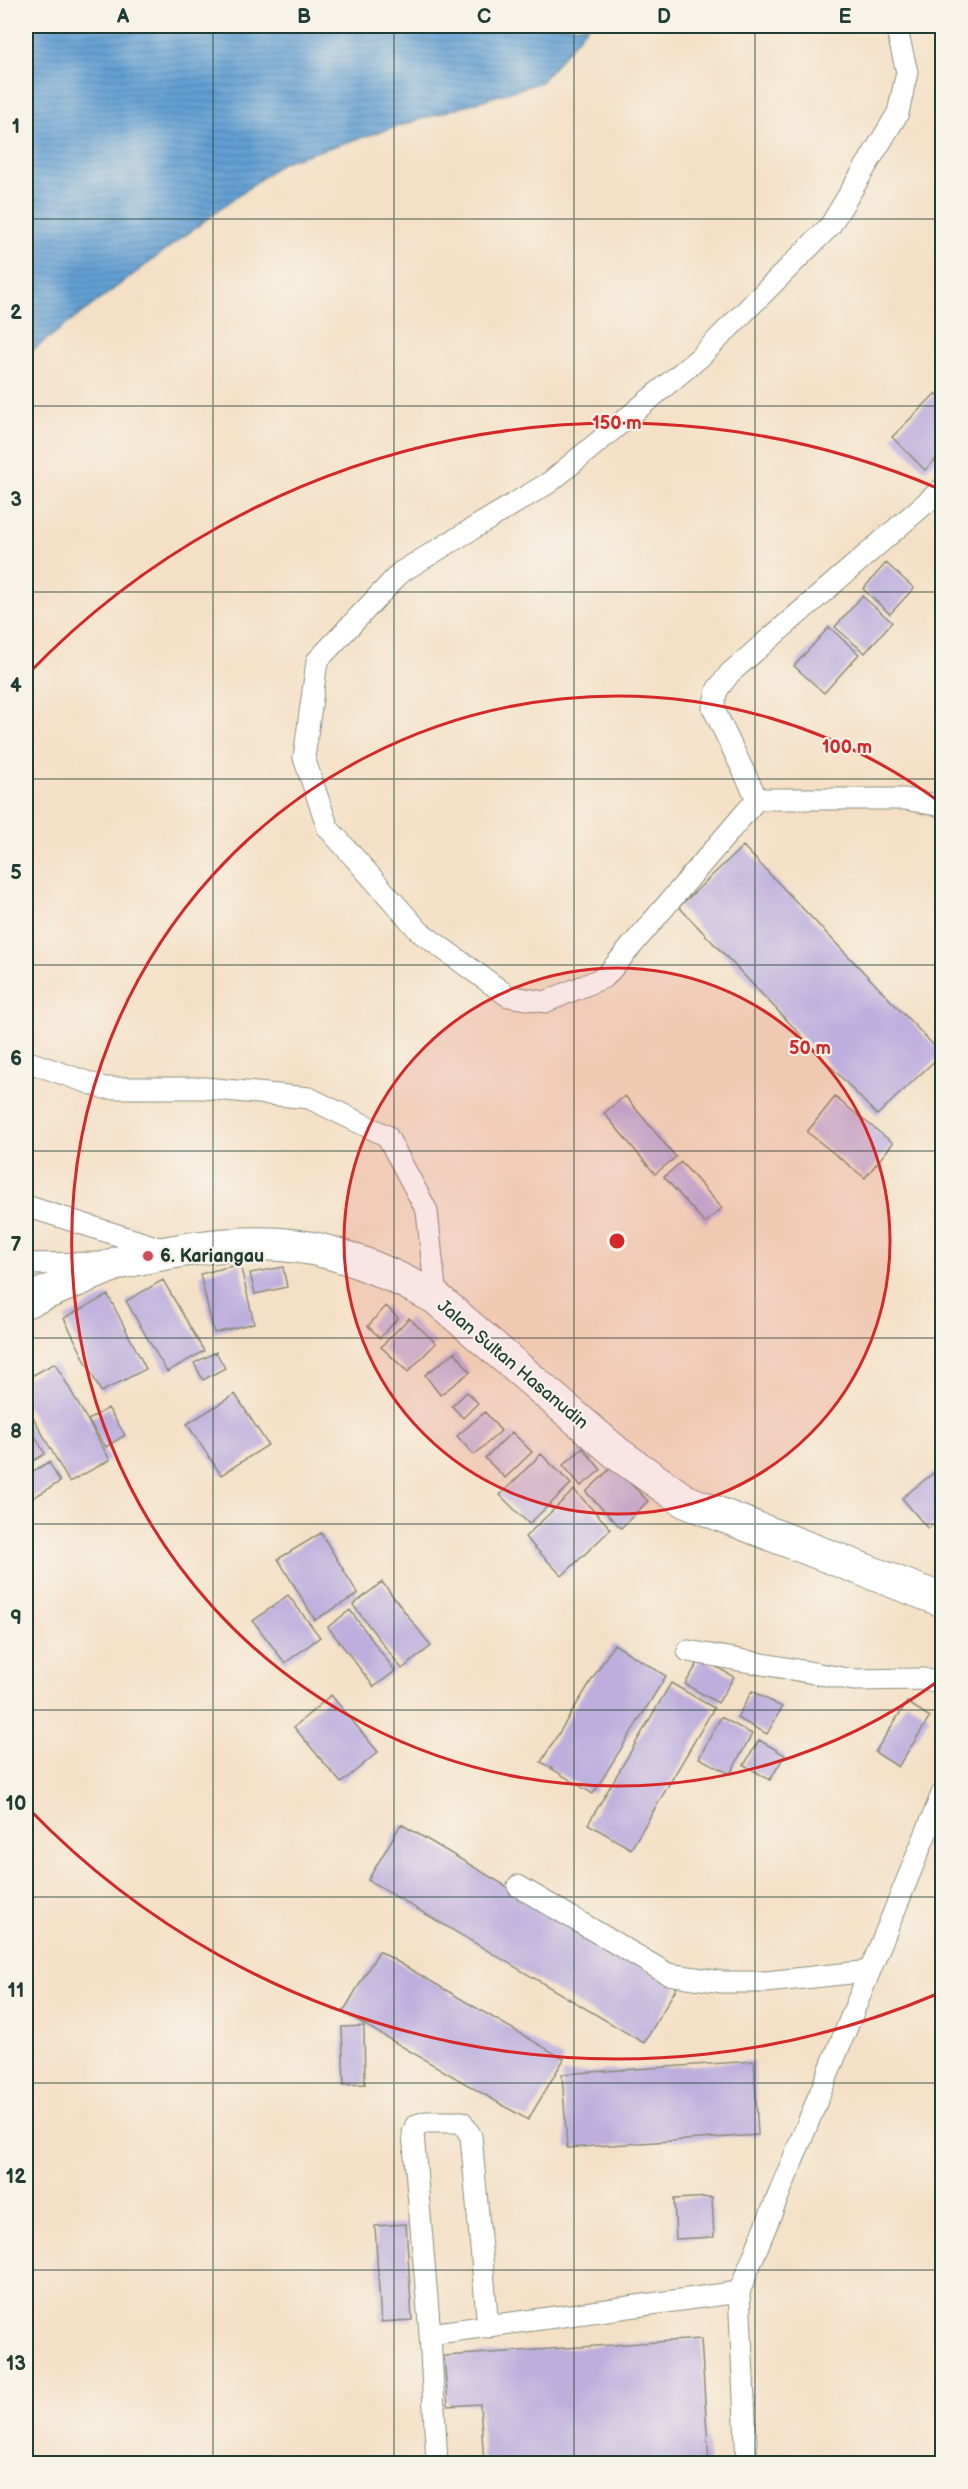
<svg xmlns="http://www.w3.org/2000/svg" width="968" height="2489" viewBox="0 0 968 2489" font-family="'Balsamiq Sans',sans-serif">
<defs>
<pattern id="water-rules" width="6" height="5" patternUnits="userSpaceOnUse" patternTransform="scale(1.5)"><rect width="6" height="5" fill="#629fd3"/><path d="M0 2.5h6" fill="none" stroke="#5083ac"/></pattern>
</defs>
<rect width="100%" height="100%" fill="#f7f3e8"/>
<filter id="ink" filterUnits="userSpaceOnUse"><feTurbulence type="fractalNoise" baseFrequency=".0167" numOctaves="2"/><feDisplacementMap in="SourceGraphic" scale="12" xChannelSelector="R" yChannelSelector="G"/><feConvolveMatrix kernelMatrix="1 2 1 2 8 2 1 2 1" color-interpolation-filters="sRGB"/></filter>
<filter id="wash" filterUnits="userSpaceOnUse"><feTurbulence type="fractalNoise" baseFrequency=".008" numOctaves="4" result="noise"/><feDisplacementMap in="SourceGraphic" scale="24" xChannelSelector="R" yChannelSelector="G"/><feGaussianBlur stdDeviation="1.35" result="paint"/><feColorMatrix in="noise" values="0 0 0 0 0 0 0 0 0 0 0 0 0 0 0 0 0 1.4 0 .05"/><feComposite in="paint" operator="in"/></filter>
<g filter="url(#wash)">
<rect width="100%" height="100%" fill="#f4e0c6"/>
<path fill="url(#water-rules)" stroke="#406e84" stroke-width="1.5" d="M26,26H588L541,82L283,162L26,355Z"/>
<g id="blocks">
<path fill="#bdaedd" d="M936,393L942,399V453L925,470L892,437Z
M886,563L914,588L890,614L863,589Z
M862,596L892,622L865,653L835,627Z
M829,627L859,654L824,693L794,666Z
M743,846L942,1054L877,1115L679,907Z
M625,1096L676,1157L655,1174L604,1113Z
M835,1097L893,1143L865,1178L807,1132Z
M681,1162L722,1208L705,1223L664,1177Z
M240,1264L254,1323L214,1333L200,1274Z
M283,1267L287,1287L255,1294L250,1273Z
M163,1280L204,1351L167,1372L126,1301Z
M108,1295L146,1369L101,1392L64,1318Z
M386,1306L398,1318L380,1338L368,1326Z
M409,1318L436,1343L408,1372L381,1347Z
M216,1352L225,1368L203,1380L194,1363Z
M455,1352L470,1372L440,1395L425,1375Z
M55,1363L110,1460L69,1482L26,1404V1379Z
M467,1392L478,1403L463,1418L452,1406Z
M235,1394L268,1445L221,1475L187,1424Z
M108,1408L125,1435L106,1447L88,1420Z
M485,1412L501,1431L474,1455L457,1436Z
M26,1420L45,1454L26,1465Z
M512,1432L532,1452L505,1478L485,1458Z
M583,1448L601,1470L581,1486L563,1465Z
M541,1454L571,1484L529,1524L500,1495Z
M49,1462L60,1482L26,1502V1475Z
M613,1466L648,1501L621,1528L586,1492Z
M942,1466V1517L928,1529L902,1498Z
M574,1490L611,1529L562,1576L525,1537Z
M321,1533L358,1594L315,1620L278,1559Z
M382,1582L431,1646L402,1669L353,1605Z
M288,1595L320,1637L285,1663L253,1621Z
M350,1610L395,1671L374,1687L328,1627Z
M614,1644L666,1676L593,1794L541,1762Z
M701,1658L734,1677L718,1703L685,1684Z
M671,1683L714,1708L631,1849L588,1824Z
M752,1691L782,1707L767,1734L737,1718Z
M331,1695L378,1752L341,1783L294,1727Z
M907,1702L930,1717L898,1767L875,1752Z
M721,1717L752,1734L730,1774L699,1758Z
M759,1740L785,1755L770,1780L744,1765Z
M401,1824L677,1987L644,2043L368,1880Z
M379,1951L564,2059L528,2120L343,2012Z
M364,2026L365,2084L344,2085L342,2027Z
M754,2061L758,2135L567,2148L562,2074Z
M712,2197L714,2237L676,2239L674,2199Z
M406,2224L412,2320L381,2322L375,2226Z
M701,2339L709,2464H484L480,2404L448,2406L444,2356Z"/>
</g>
</g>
<g filter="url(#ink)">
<use href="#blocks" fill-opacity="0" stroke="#8a8e7d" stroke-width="1.5"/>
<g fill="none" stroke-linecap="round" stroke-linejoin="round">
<g stroke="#8a8e7d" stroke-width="23">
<path id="lane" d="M896,26L907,72L898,113L830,226L699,358L550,482L401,572L317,661L304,758L328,828L420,932L508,996L545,1002L605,977L757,799L713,708L717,690L730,673L942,489
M757,799H905L942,806
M26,1061L104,1088H205L309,1098L387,1136L427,1211L436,1298
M26,1206L165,1250
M26,1264L102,1263
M688,1651L854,1680L923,1679L942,1684
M518,1886L668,1974L722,1982H766L870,1971
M430,2334L413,2133L416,2125L426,2122H462L471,2136L488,2327
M437,2464L430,2334L739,2292
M747,2464L739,2292L942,1794"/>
</g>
<g stroke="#8a8e7d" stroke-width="35">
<path id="street" d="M26,1301L118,1263"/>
</g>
<g stroke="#8a8e7d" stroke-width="35">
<path id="primary" d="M118,1263C183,1248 265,1234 331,1253C367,1263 403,1280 436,1298L618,1454L685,1501L942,1600"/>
</g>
<use href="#lane" stroke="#fff" stroke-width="21"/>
<use href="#street" stroke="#fff" stroke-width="33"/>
<use href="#primary" stroke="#fff" stroke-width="33"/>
</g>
</g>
<path fill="none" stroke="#1f3d34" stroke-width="1.5" stroke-opacity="0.55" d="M213,26V2464M394,26V2464M574,26V2464M755,26V2464M26,219H942M26,406H942M26,592H942M26,779H942M26,965H942M26,1151H942M26,1338H942M26,1524H942M26,1710H942M26,1897H942M26,2083H942M26,2270H942"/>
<circle cx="617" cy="1241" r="273" fill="#d62828" fill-opacity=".12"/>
<g fill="none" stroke="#d62828" stroke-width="3">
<circle cx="617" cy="1241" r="273"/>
<path d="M941 1679A545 545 0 1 1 941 803"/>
<path d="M937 1994A818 818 0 0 1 29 1809M29 673A818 818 0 0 1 937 488"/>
</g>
<circle fill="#d1495b" stroke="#f7f3e8" stroke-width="2" cx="148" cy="1256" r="6"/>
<g text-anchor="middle" stroke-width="4.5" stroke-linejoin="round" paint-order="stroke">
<g font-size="18" font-weight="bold" fill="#1f3d34" stroke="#f7f3e8" text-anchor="start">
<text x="160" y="1262">6. Kariangau</text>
</g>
<g font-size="18" fill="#1f3d34" stroke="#f7f3e8">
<text transform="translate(513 1364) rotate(40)" y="6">Jalan Sultan Hasanudin</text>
</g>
</g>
<circle cx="617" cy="1241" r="9" fill="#d62828" stroke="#f7f3e8" stroke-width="3"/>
<g font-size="18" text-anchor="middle" font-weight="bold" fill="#d62828" stroke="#f7f3e8" stroke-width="4.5" stroke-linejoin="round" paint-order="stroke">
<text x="617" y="429">150 m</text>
<text x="847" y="753">100 m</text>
<text x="810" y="1054">50 m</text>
</g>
<rect width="968" height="2489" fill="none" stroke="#f7f3e8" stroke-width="66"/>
<rect x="33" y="33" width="902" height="2423" fill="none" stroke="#1f3d34" stroke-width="2"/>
<g font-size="20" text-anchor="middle" font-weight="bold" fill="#1f3d34">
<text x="123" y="23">A</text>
<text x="304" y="23">B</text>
<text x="484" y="23">C</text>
<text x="664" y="23">D</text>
<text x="845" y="23">E</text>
<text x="16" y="133">1</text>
<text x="16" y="319">2</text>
<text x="16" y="506">3</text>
<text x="16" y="692">4</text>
<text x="16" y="879">5</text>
<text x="16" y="1065">6</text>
<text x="16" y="1251">7</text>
<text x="16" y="1438">8</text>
<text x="16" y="1624">9</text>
<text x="16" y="1810">10</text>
<text x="16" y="1997">11</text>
<text x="16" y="2183">12</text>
<text x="16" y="2370">13</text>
</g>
</svg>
